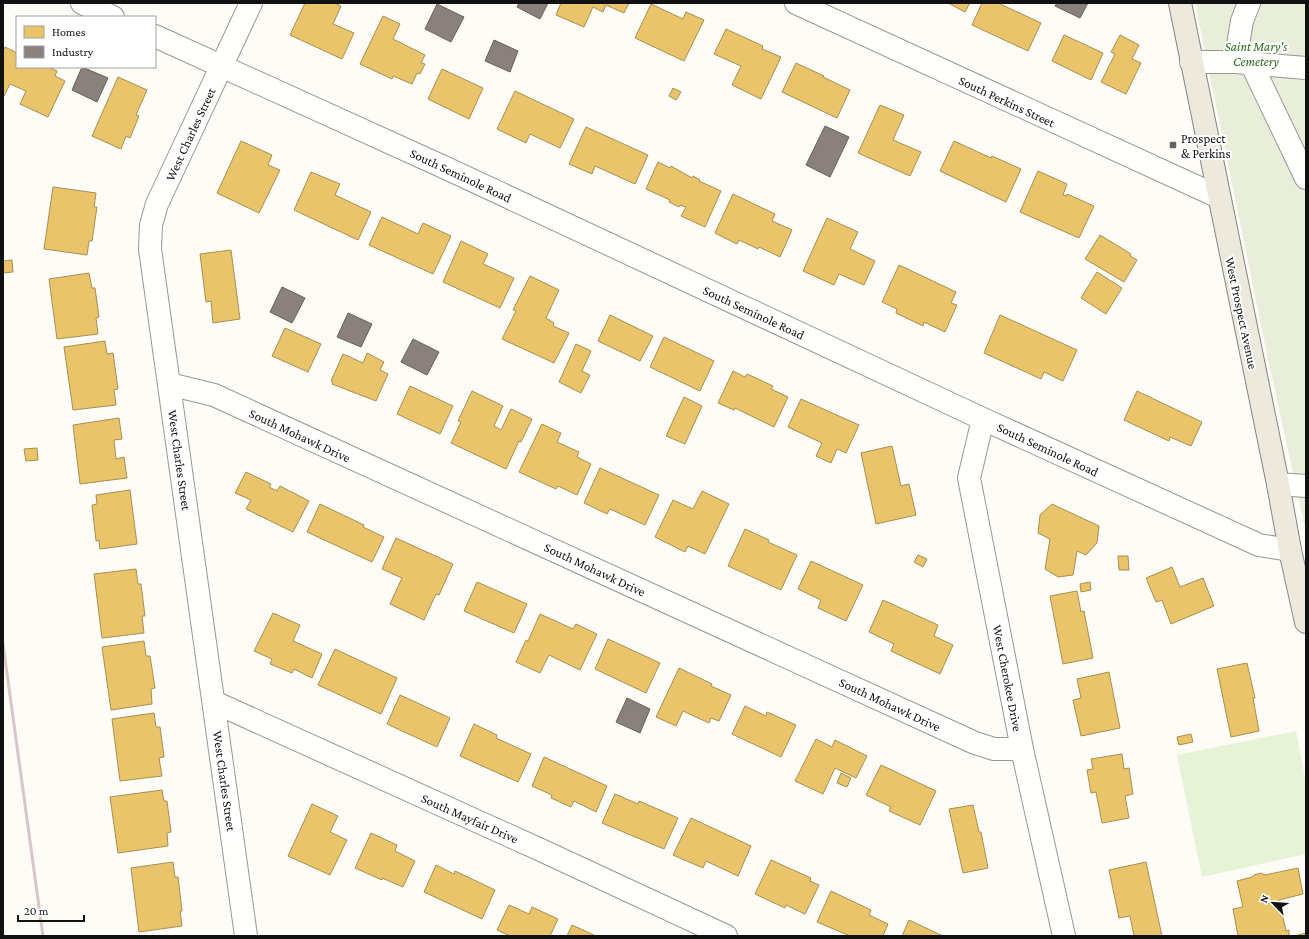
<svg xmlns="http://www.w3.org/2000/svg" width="1309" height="939" viewBox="0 0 1309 939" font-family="'Crimson Pro',serif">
<rect width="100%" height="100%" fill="#fdfcf7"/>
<path fill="#e7f3d7" d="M1296,731L1306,783V854L1202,877L1177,755Z"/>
<path fill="#e9eedb" d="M1195,3H1306V532L1268,359Z"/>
<path fill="#e9c46a" stroke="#a88e4f" d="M305,3H334L341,6L333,24L354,33L342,59L290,35Z
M561,3H629L624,13L606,5L603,12L593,7L584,27L556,15Z
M948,3H970L965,12Z
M982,3H998L1041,23L1028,51L972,25Z
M651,4L683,19L686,12L704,20L684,61L635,38Z
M383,16L400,24L393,39L425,55L421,63L425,64L420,74L417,73L412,84L393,76L392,79L360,64Z
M726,29L763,46L762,49L781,57L761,99L732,85L741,66L714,54Z
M1064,35L1103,53L1091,80L1052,61Z
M1120,35L1139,45L1132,59L1141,63L1126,94L1101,82L1115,54L1111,52Z
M5,47L17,53V67H48L57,71L55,76L65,81L48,117L20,104L26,91L10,84L4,96H3V51Z
M796,63L824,76L823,77L850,90L837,118L782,92Z
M442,69L483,88L469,119L428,99Z
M118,77L147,90L136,115L139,116L130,138L126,136L121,149L92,136Z
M673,88L681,92L676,100L669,96Z
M515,91L574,119L560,148L530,134L526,143L497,129Z
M880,105L904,115L893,140L921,152L910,176L858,153Z
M586,127L648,155L635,184L595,166L592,174L569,164Z
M241,141L272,155L268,165L280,170L259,213L217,193Z
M954,141L991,158L992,156L1021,169L1006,202L940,171Z
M658,162L670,168L671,166L692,178L693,176L700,180L699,181L721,191L705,227L681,216L686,207L680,205L679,207L669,202L670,200L646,189Z
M1038,171L1067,184L1063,195L1066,196L1067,194L1094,206L1079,238L1020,212Z
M311,172L340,184L335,195L371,212L358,240L294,210Z
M53,187L96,193L94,207H97L92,241H89L87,255L44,249Z
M733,194L775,214L772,221L792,230L780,257L759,247L758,249L739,240L737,244L715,233Z
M382,217L418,234L423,223L451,236L433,274L369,245Z
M827,218L858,232L850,249L875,261L864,285L839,274L834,285L803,271Z
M1100,235L1131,254L1130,256L1137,260L1124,282L1085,259Z
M461,241L488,254L483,264L514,278L500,308L443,282Z
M231,250L240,319L213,323L211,301L206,302L200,254Z
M12,260L13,272L3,273V261Z
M899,265L956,292L951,303L957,305L945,332L924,322L923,326L896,313L897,309L882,302Z
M1097,272L1122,288L1106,314L1081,298Z
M89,273L92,288H95L99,317L96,318L98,334L57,339L49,279Z
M530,276L559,290L546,318L554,323L553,326L569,333L554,363L502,339L516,311L513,310Z
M610,315L653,336L640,361L598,341Z
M1000,315L1077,350L1063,381L1044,372L1041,379L984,353Z
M285,328L321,344L308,372L272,356Z
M664,337L714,361L700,391L650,367Z
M105,341L107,354L113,353L118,389L114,390L116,405L73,410L64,347Z
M576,344L591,351L582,371L590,375L581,393L559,382Z
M367,353L384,362L380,370L388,374L376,401L332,384L333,382L331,381L343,354L363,363Z
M733,371L745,377L747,374L773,386L771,389L788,397L774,427L735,408L734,410L718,403Z
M410,386L453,406L440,434L397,414Z
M472,391L503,406L494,426L501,430L511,409L532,419L521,442L519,441L506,469L451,443L461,422L458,421Z
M1137,391L1202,422L1191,446L1170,437L1169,441L1124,420Z
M684,397L702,406L685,444L666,436Z
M801,399L859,425L846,453L837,449L831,463L816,456L822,443L788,427Z
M119,418L122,439L114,440L116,459L124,457L127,478L80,484L73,425Z
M542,424L561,433L557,442L579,452L577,457L591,464L577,495L558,486L556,489L519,472Z
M892,446L901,486L909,484L916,515L876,524L861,453Z
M37,448L38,460L26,461L24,449Z
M600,468L659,495L645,525L610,509L607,514L584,503Z
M246,472L271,484L269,487L277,491L280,486L309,501L293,532L246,509L251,500L235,493Z
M130,490L137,544L100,549L99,540L96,541L92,505L97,504L96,495Z
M702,491L729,504L705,554L688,546L685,552L655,537L673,500L693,509Z
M320,504L364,525L363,527L384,537L372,562L307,532Z
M1052,504L1099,526L1097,543L1086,555L1077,551L1073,575L1058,577L1045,569L1050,539L1038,533L1040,515Z
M745,529L769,540L768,542L797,555L781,590L728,566Z
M396,538L453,564L439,595L436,594L424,620L390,604L402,578L382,569Z
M918,555L927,559L923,567L914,562Z
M1118,556H1128L1129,570H1119Z
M811,561L863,585L846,621L818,608L821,600L798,589Z
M1172,567L1180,587L1203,578L1214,606L1171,624L1162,600L1156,602L1146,578Z
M136,569L138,584H141L145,616H142L144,633L102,638L94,574Z
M477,582L527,604L514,633L464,611Z
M1090,582L1091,590L1081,592L1080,584Z
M1077,591L1081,612L1084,611L1093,658L1063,664L1050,596Z
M883,600L938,625L934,636L953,645L940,674L891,651L894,644L869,632Z
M273,613L300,625L293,641L322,654L312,678L294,669L292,673L270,664L272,659L254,651Z
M540,614L573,629L576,624L597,634L580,670L549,655L540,673L516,662L526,640L528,641Z
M608,639L660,663L646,693L595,669Z
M144,641L146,656H150L155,688L151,689L152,704L111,710L102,647Z
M335,649L397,678L381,714L318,685Z
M1247,663L1255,698H1253L1259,731L1231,737L1217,669Z
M679,668L712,684L711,686L731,695L719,721L711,718L709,723L683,711L676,726L656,717Z
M1109,672L1120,728L1081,736L1073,700L1081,698L1077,679Z
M400,695L450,718L437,747L387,724Z
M745,706L766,716L767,712L796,725L781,757L732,734Z
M154,713L156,727H160L164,757L159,758L162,776L120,781L112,719Z
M474,724L497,735L496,738L531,754L518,782L460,756Z
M1191,734L1193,742L1179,745L1177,737Z
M816,739L832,747L835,740L867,756L856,778L835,768L823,794L795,781Z
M1122,754L1124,769L1129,768L1133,794L1125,796L1129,818L1102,823L1096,792L1091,793L1087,770L1093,769L1091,759Z
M544,757L607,786L596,812L574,801L571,807L551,798L552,795L532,786Z
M881,765L936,791L920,825L889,811L891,807L866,795Z
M841,773L851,778L847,787L837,783Z
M162,790L164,801H167L171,832L167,833L168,846L118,853L110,797Z
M615,794L638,804L639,801L678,818L664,849L602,823Z
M312,804L338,816L330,832L347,840L330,875L288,856Z
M973,805L979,832H981L988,868L963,873L949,809Z
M691,818L751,846L738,876L706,861L703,868L673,855Z
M371,833L397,845L395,851L415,861L403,887L382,878V880L355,868Z
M771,860L811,878L810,881L819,885L805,914L786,905L785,908L755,894Z
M173,862L175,877H178L182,911H180L182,926L139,932L131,868Z
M1146,862L1162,936H1134L1130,916L1119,918L1109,870Z
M436,865L454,874L455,871L495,890L482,919L424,892Z
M1298,868L1303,894L1279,900L1286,931L1289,930V936H1238L1233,909L1243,907L1237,881L1252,877L1254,875L1261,873L1265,875Z
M831,891L871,910L869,915L888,924L883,936H850L817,922Z
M509,905L529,914L532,907L558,919L550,936H510L497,930Z
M909,920L943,936H902Z
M572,925L596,936H567Z
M1306,933V936H1294Z"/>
<path fill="#8a817c" stroke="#665f5c" d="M519,3H548L540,19L517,7Z
M1057,3H1088L1080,18L1055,6Z
M437,4L464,17L451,42L425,29Z
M494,40L518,51L510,72L485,61Z
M82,67L108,78L97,102L72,90Z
M825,126L849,137L830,177L806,165Z
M282,287L305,298L292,323L270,312Z
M348,313L372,324L361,347L337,337Z
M413,339L439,352L427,375L401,362Z
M627,698L650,709L640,733L616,722Z"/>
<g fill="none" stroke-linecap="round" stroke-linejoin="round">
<g stroke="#979795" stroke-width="24">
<path id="minor" d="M82,3L113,17
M796,3L1219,197
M155,36L448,169L983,419L1259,545L1290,550
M1191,62H1235L1306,68
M1235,62L1242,21L1249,3
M1251,63L1306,178
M169,384L214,395L975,743L994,749H1022
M983,419L969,478L1022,749L1064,936
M1278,484L1306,486
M214,702L543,851L726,936
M246,936L150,249L151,225L157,204L251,3"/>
</g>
<g stroke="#858482" stroke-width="24">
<path id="major" d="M1180,3L1278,484L1290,550L1306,622"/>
</g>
<use href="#minor" stroke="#fffffe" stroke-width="22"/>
<use href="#major" stroke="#ede9dc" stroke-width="22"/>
<path stroke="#d9c6c7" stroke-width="3" d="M3,644L43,936"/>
</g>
<rect fill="#646362" stroke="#fff" stroke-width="1.5" x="1169" y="141" width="8" height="8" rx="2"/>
<g text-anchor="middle" stroke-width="4" stroke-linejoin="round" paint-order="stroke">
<g font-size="13" font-style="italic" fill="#2f6b1f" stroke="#fff">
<text x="1256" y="51">Saint Mary's<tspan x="1256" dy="15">Cemetery</tspan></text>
</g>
<g font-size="13" fill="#111" stroke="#fff">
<text transform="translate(1007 101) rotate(25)" y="5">South Perkins Street</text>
<text transform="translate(190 134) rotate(-65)" y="5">West Charles Street</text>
<text transform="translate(461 175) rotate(25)" y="5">South Seminole Road</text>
<text transform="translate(754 312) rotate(25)" y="5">South Seminole Road</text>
<text transform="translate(1242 313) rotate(78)" y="5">West Prospect Avenue</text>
<text transform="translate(300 435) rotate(25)" y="5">South Mohawk Drive</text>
<text transform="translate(1048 449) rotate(25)" y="5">South Seminole Road</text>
<text transform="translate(180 460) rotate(82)" y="5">West Charles Street</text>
<text transform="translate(595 569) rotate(25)" y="5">South Mohawk Drive</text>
<text transform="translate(1008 678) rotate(79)" y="5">West Cherokee Drive</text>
<text transform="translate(890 704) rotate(25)" y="5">South Mohawk Drive</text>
<text transform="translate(225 781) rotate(82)" y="5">West Charles Street</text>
<text transform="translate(470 818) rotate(24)" y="5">South Mayfair Drive</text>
</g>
<g font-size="13" fill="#111" stroke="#fff" text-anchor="start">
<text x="1181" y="143">Prospect<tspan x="1181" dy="15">&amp; Perkins</tspan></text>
</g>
</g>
<rect width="1309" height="939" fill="none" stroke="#111111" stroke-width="8"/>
<rect x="16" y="16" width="140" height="52" fill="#ffffff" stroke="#a0a0a0"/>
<rect x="24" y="26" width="20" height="12" fill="#e9c46a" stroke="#a0a0a0"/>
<text x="52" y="36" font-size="12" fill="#111111">Homes</text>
<rect x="24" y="46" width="20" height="12" fill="#8a817c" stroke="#a0a0a0"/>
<text x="52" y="56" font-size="12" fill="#111111">Industry</text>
<g transform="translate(1273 903) rotate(295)" stroke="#ffffff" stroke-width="3" paint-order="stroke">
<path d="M0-3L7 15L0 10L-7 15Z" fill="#111111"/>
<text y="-6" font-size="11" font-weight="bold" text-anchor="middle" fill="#111111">N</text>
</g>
<path d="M18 915v6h66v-6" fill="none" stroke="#111111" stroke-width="2"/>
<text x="24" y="915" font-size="12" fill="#111111" stroke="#ffffff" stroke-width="3" paint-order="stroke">20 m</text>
</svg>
